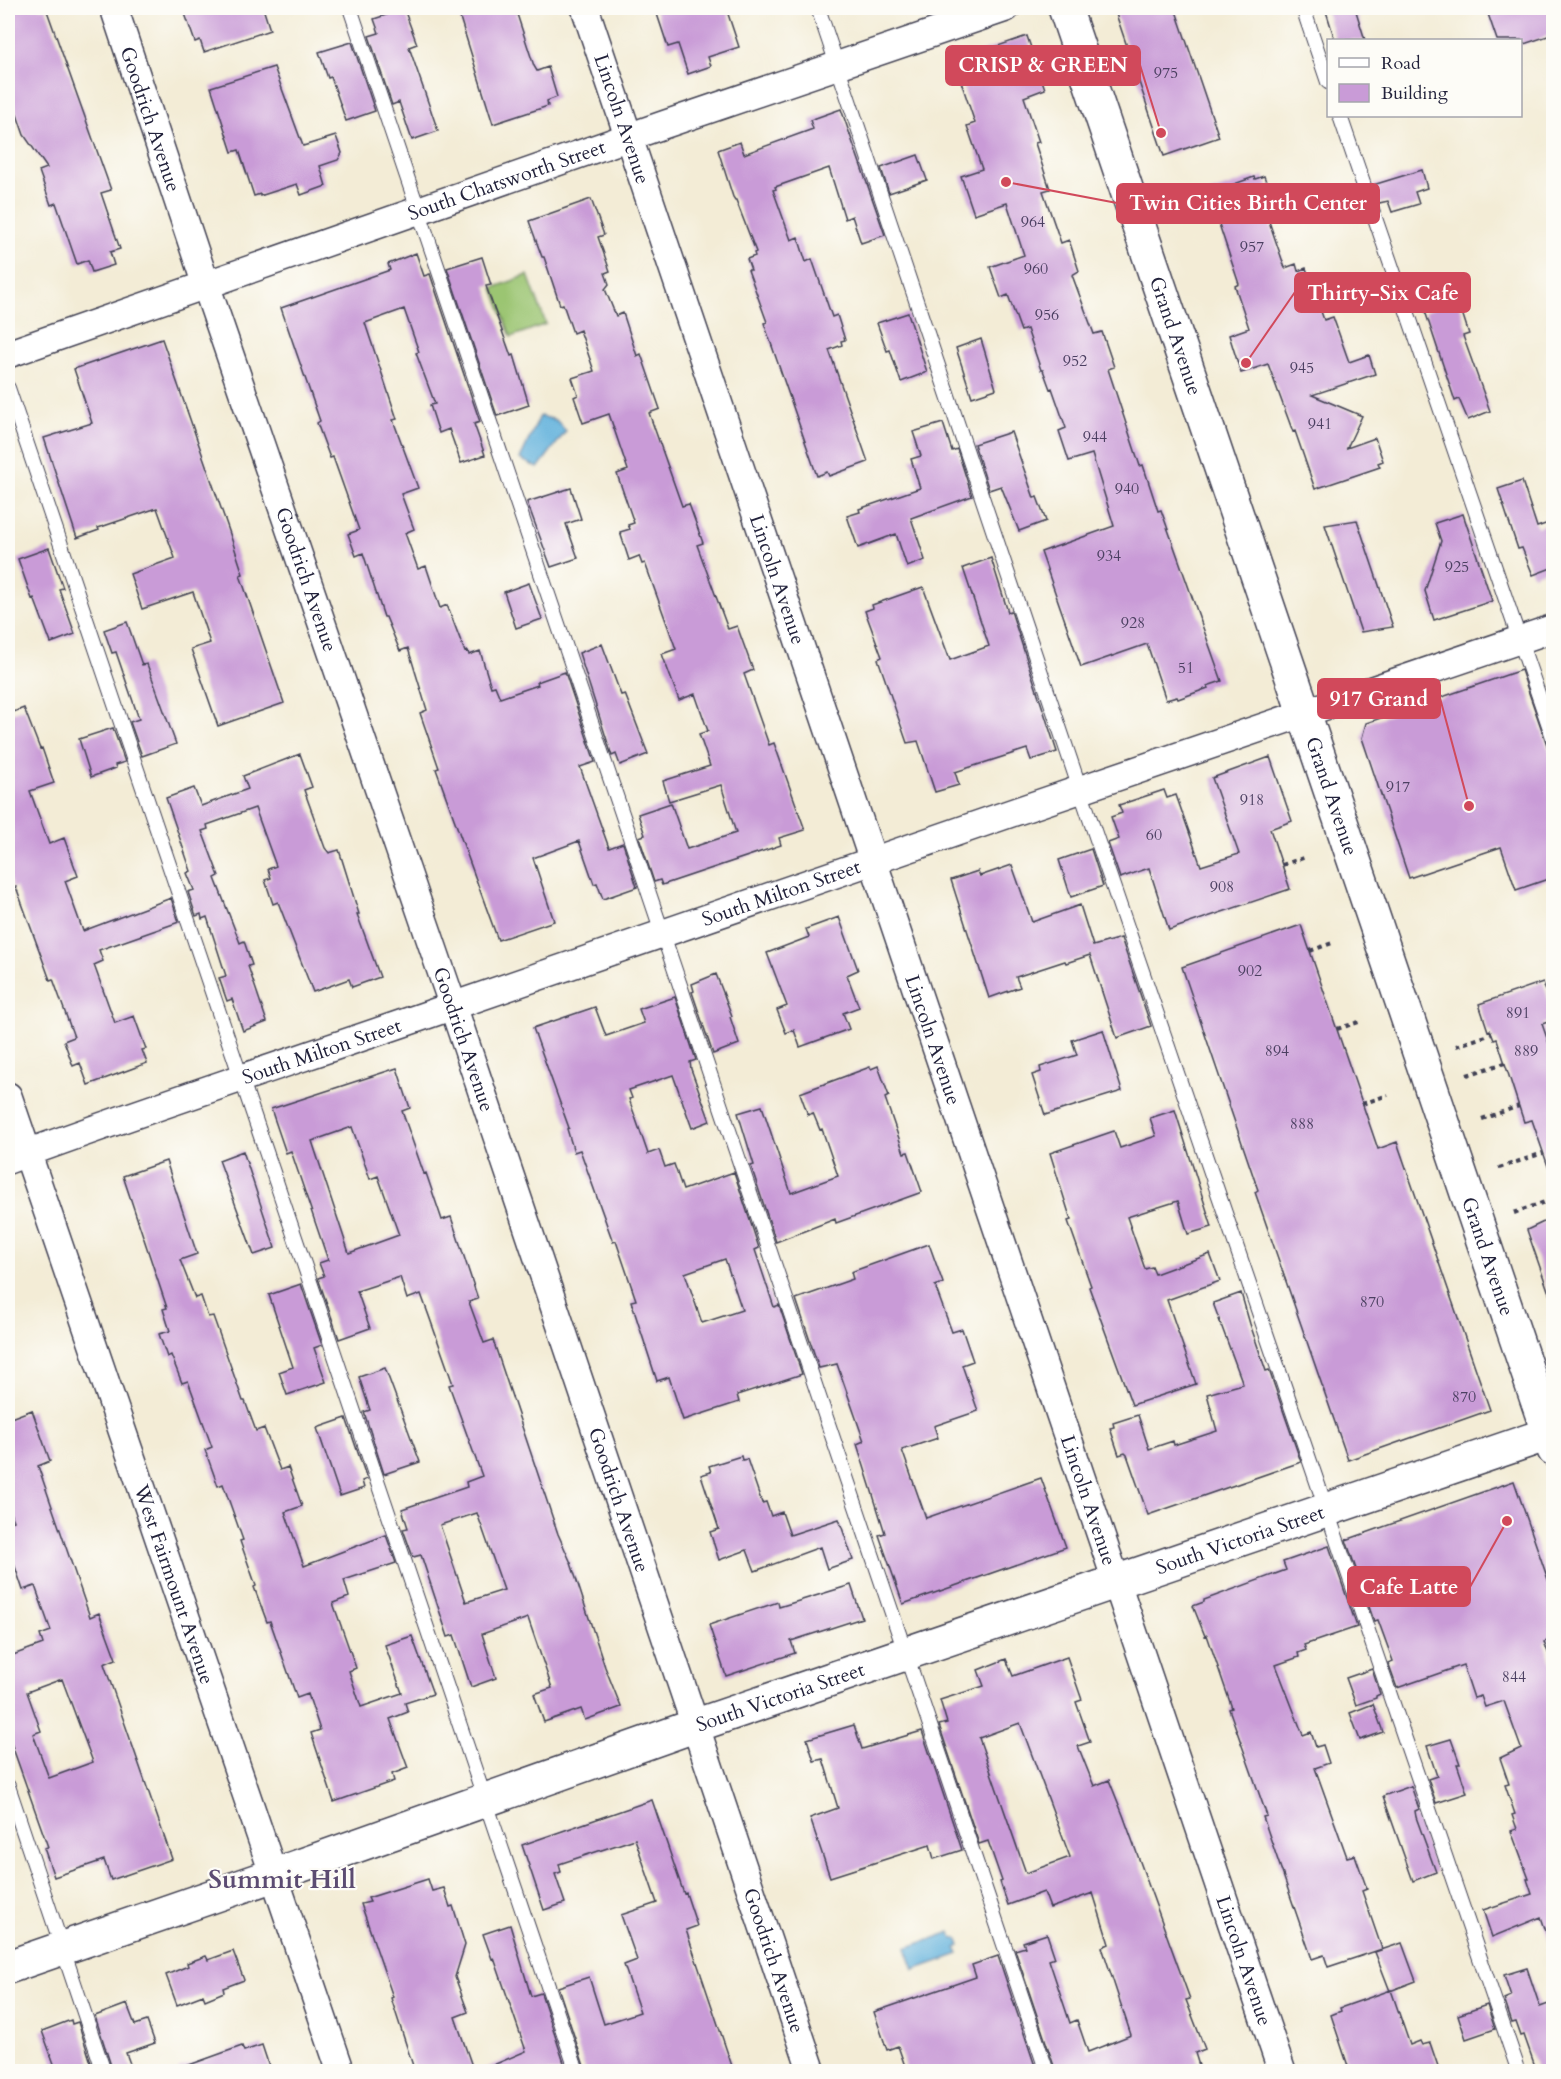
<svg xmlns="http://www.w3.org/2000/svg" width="1561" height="2079" viewBox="0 0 1561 2079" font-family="Cardo,serif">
<rect width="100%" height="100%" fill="#fdfcf7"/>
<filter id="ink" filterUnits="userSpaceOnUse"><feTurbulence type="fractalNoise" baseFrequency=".0167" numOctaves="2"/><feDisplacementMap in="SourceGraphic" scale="12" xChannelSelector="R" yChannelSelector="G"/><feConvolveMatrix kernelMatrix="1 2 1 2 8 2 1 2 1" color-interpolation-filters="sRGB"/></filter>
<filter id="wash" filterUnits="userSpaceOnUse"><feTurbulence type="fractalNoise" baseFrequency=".008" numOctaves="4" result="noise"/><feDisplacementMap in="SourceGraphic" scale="24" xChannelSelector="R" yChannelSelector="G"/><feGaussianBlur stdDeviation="1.35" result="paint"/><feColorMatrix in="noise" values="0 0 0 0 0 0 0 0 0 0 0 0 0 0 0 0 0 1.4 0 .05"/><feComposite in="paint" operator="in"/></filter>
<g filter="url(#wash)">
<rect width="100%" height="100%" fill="#f3ecd6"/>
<path fill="#9bc572" stroke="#5e7456" stroke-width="1.5" d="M528,275L546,324L511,337L493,288Z"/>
<path fill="#61b1dc" stroke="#426a8c" stroke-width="1.5" d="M540,416L556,420L566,431L538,468L520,459Z
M951,1932L953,1939L957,1938L960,1946L956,1948L959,1954L914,1970L906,1948Z"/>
<g id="blocks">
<path fill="#c99bd7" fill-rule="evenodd" d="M8,8H46L111,190L101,193L120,249L110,252L114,265L92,272L88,260L77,264L56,203L51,205L39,171L47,168L24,135L13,103L8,105Z
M183,8H263L270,30L204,52L200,40L195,42Z
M457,8H515L534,66L537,71L548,67L557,97L547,101L548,106L493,124Z
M655,8H726L739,47L708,57L711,66L688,74L678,44L668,47Z
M1114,8H1175L1219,137L1164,156Z
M1325,8H1355L1365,40H1335Z
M1486,8H1554V34L1521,45V40H1497Z
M404,9L417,44L409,47L438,131L412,140L399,102L392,105L369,36L379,33L374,19Z
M1027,36L1045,89L1024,97L1039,142L1035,143L1050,189L1043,191L1061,243L1069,240L1079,271L1072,275L1094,334L1102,332L1114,367L1108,369L1140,466L1143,465L1158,511L1161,510L1222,681L1207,686L1208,688L1178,699L1177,697L1166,700L1147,644L1081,667L1041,552L1114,526L1092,454L1069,461L1059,431L1066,428L1052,388L1050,389L1043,370H1041L1027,329L1021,331L1008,295L1001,298L990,267L1024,255L1007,203L974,214L961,176L982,169L967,126L975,123L954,61Z
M352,42L375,111L346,121L331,77L328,78L319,52Z
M274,67L303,146L336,136L342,153L338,160L320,166L326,186L301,195L297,184L260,196V194L254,196L239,150L232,152L211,87Z
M841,109L885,235L861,243L852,216L845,219L829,168L775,187L776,189L773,190L791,240L798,237L806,262L812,259L832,317L837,315L845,340L841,341L842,345L829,350L868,462L829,476L827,472L817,476L764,323L767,322L748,270H751L747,259L755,256L754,253L756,252L736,200H735L733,197L718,150L740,142L744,154L813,129L810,120Z
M918,155L927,180L889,193L881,168Z
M1422,170L1427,188L1415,192L1419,204L1392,212L1388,201L1379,203L1373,185Z
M1264,176L1273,201L1263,204L1285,268L1296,264L1298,271L1306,268L1324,320L1333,317L1349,362L1369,355L1375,374L1312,395L1362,416L1347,448L1375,438L1383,461L1378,463L1380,467L1315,489L1295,431L1293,432L1268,364L1241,373L1229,335L1249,328L1235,286L1239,284L1219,224L1199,214L1209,193L1254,177L1255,179Z
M591,199L604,235L598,237L610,271L605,273L609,284L605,289L616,316L623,313L637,356L641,354L660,409L649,413L682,506L689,504L703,543L697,545L728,629L737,626L753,670L744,674L769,745L774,743L805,830L779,838L781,845L662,885L660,880L654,882L639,837L645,835L638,814L671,803L687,849L736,833L721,785L669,801L663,781L710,766L699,734L708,731L695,694L679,700L662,654L676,649L645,563L642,564L639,556L629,560L620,532L630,529L628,525L634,523L617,474L628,470L609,414L583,423L574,397L578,395L572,378L594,371L580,330L573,333L563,304L560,305L544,257H542L529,221Z
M416,253L424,276L430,274L480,422L474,424L485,455L461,463L449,429L439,433L430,405L435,404L416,353L419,352L404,309L365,323L397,419L393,420L418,488L401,494L414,529L405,533L418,569L426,566L440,608L447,605L465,652L468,651L469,655L480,651L491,687L495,686L500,698L538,685L537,682L565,672L595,762L580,767L609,848L623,843L637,887L603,899L597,883L594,884L579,841L533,858L554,921L498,940L436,769L439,768L420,713L427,710L408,648L400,651L386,617H384L363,553L356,556L348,534L359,530L333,457L330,458L317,423L320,421L281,308L390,270L388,264Z
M482,257L491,285L486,286L511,356L514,355L529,405L497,416L447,268Z
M1458,300L1469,334L1463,336L1490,411L1468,420L1459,399L1455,401L1425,311Z
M908,313L927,372L901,382L890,350L887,351L877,323Z
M162,339L229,531L243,574L240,575L284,703L218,726L191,649L210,643L193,592L142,609L130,574L175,558L157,508L98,528L99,530L77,538L44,438L92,423L74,369Z
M981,339L996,389L972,397L956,348Z
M943,423L952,451L957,449L972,496L911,518L925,560L907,567L896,534L858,548L847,516L860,512L859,509L920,488L911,459L921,456L913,432Z
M1011,432L1034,498L1037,497L1046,521L1019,531L1001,486L989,490L974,444Z
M1522,481L1537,527L1554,521V567L1533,575L1522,548L1518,549L1498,489Z
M571,488L581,519L566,524L578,558L551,567L527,502Z
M1463,514L1492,601L1434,620L1425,591L1441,541L1435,523Z
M1357,520L1393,627L1361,632L1325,525Z
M49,548L63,588L59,589L75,634L51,643L34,598L32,599L18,559Z
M991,558L1008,612L1011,611L1057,752L1031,760L1027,749L955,772L959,785L935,792L918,741L907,743L878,659L882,657L865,611L873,608L872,605L923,587L950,660L989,646L963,568Z
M529,583L542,619L516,628L504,592Z
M127,622L142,665L147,664L176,744L142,756L130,722L139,719L116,652L112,653L104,630Z
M602,644L621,695L625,694L648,754L620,765L616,754L612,756L579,653Z
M1521,670L1554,765V877L1516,890L1501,847L1409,878L1362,738L1366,723Z
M24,708L40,749L42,748L54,783L30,791L49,844L64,838L78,876L65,881L83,931L171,898L179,922L99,950L103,961L94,965L115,1023L134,1016L146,1049L142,1050L147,1063L88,1085L80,1063L73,1066L64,1041L74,1037L53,979L50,980L16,887L13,888L8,872V714Z
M113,728L125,762L115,765L116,768L91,777L79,739Z
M300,754L312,787L304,790L325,848L329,853L339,850L359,914H357L380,977L352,987L349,979L313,992L278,902L273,904L265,880L271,878L268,869L276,866L255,808L207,825L208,829L202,831L219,876L215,878L240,943L244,941L252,965L248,966L267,1022L243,1031L232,999L227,1001L219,978L226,976L207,917L202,919L201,914L196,916L188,892L194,890L187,873L191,871L166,798L194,788L201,806L248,789L243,776Z
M1270,757L1292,821L1270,829L1290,889L1169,930L1149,868L1120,878L1108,843L1119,839L1111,817L1122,813L1119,805L1164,790L1167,798L1176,795L1201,866L1239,854L1212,778Z
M1091,849L1103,886L1071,897L1059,860Z
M1012,865L1032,922L1080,905L1093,946L1121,938L1151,1026L1117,1038L1090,955L1066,963L1065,961L1016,977L1020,987L989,998L951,880L978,871L980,876Z
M839,917L858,970L847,975L859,1007L843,1013L849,1029L800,1047L794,1030L786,1033L777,1010L787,1006L767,953L809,937L806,929Z
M1301,925L1378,1149L1397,1142L1490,1410L1348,1460L1255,1192L1258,1190L1182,967Z
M716,974L732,1016L730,1017L739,1044L713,1054L692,992L694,991L692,984Z
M1543,982L1549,1001L1554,999V1020L1542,1024L1554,1058V1172H1550L1532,1120L1524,1122L1497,1039L1494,1040L1490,1030L1488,1031L1479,1004Z
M675,997L696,1060L690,1062L691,1069L710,1121L692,1128L673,1075L629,1090L632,1098L629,1099L648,1154L659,1150L665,1167L674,1164L683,1190L734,1172L759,1248L755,1250L774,1307L779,1305L802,1374L737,1395L739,1402L683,1420L669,1377L657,1381L631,1301L636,1300L616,1241L613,1242L580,1150L574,1152L567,1129L569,1128L533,1028L595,1007L606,1036L644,1023L639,1009ZM725,1259L742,1310L702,1323L685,1273Z
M1103,1030L1122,1091L1045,1115L1032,1075L1041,1072L1040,1067L1077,1055L1072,1040Z
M878,1066L889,1096L885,1098L904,1153L908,1152L922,1192L836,1223L835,1219L776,1242L751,1166L754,1165L738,1113L762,1106L791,1193L838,1176L822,1129L820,1130L813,1113L808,1115L800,1093L870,1067L871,1069Z
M397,1068L410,1108L402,1111L424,1174L426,1173L442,1220L451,1217L478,1299L469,1302L484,1343L493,1340L558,1534L571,1563L605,1667L621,1707L585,1720L581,1709L544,1722L534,1694L552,1688L528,1618L482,1634L496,1678L471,1687L454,1635L448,1637L421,1555L413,1557L403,1529L408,1528L402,1509L467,1487L466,1482L482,1476L449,1385L453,1384L429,1316L421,1294L407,1299L400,1277L357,1291L370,1328L339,1339L318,1278L324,1276L319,1263L328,1260L291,1151L286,1153L271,1109ZM352,1127L370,1179L378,1176L399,1235L349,1253L312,1141ZM477,1513L504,1590L466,1602L440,1525Z
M1175,1110L1212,1227L1188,1234L1178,1201L1127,1217L1145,1269L1152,1267L1155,1274L1210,1254L1220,1281L1167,1300L1196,1384L1132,1405L1089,1287L1091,1286L1068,1221L1071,1220L1050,1153L1114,1131L1120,1148L1156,1136L1150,1118Z
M243,1151L275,1248L254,1255L219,1160Z
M166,1161L197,1254L180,1260L195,1298L201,1296L208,1317L213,1316L243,1401H245L256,1431L264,1428L280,1470L288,1467L302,1506L285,1512L304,1566L386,1535L396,1563L344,1580L349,1597L333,1603L356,1668L349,1671L361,1707L402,1693L385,1645L412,1636L433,1694L405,1703L408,1712L390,1719L408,1768L392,1774L394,1781L334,1802L311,1733L320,1730L308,1694L297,1698L270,1621L267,1622L254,1587L256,1586L240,1541L243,1540L223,1484L218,1486L205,1450L212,1447L188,1381L182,1383L171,1355L167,1357L159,1334L170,1331L163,1309L167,1308L123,1176Z
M1554,1217V1295L1550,1296L1527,1230Z
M929,1244L943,1283L935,1286L952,1332L962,1329L973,1361L962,1365L978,1411L934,1426L938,1438L902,1450L926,1518L1041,1478L1066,1547L903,1604L879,1535L885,1533L857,1444L864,1441L837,1364L819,1368L796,1299L853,1279L851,1272Z
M301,1284L322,1345L314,1348L326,1382L287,1395L279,1372L293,1367L269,1295Z
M1241,1293L1250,1324L1266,1371L1269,1370L1301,1462L1148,1515L1127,1455L1125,1453L1119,1455L1110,1428L1114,1427L1113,1423L1138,1415L1149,1449L1173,1441L1174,1445L1217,1431L1207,1394L1243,1384L1213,1303Z
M385,1368L420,1462L384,1474L364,1412L370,1410L359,1377Z
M32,1410L50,1461L38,1466L90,1617L99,1613L116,1659L104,1664L172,1859L111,1880L104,1860L54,1877L44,1848L48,1847L8,1734V1647L10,1646L13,1655L43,1644L40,1635L51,1631L35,1586L23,1590L8,1546V1523L14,1521L8,1504V1419ZM62,1679L93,1762L49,1778L33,1734L41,1731L27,1692Z
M346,1418L367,1479L362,1481L364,1488L340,1496L317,1428Z
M741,1456L742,1460L747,1459L762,1503L766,1502L771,1516L782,1512L790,1535L839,1519L853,1560L827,1569L820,1547L755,1571L747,1550L719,1560L710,1532L719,1529L701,1475L711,1472L709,1466Z
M1514,1481L1554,1597V1639L1544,1642L1554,1668V1945L1551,1946L1541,1917L1492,1937L1483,1910L1532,1894L1527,1879H1529L1511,1831L1517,1829L1512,1815L1515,1814L1505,1785L1509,1784L1500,1758L1521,1748L1504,1701L1485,1707L1481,1696L1474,1698L1463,1665L1397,1688L1388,1663L1393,1661L1378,1620L1374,1621L1346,1540Z
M1329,1546L1357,1627L1304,1645L1306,1650L1298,1653L1299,1657L1276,1665L1303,1735L1311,1732L1316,1747L1323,1745L1329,1763L1315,1768L1347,1857L1355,1855L1367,1889L1362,1891L1382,1949L1328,1967L1324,1955L1312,1959L1263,1817L1267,1816L1229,1709L1232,1708L1207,1635L1205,1636L1193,1606L1204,1602V1600L1286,1570L1283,1562Z
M851,1585L862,1618L791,1641L795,1653L726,1676L709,1625L778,1602L779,1607Z
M1067,1657L1082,1700L1076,1702L1090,1742L1078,1746L1094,1786L1109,1780L1123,1815L1190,1999L1186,2000L1205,2049L1195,2053L1201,2072H1056L1015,1950L1025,1947L1023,1942L1047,1934L1055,1958L1049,1960L1070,2023L1077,2020L1088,2052L1131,2035L1102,1947L1109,1944L1093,1893L1050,1908L1044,1892L1008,1905L1000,1882L1002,1881L988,1841L979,1844L939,1725L947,1723L940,1700L984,1686L978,1670L1006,1659L1013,1676ZM1020,1723L1070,1857L1026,1873L979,1738Z
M1372,1669L1380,1694L1376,1696V1698L1356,1705L1346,1678Z
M1373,1704L1383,1732L1360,1740L1350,1713Z
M854,1725L862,1749L922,1731L962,1850L934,1859L930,1845L830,1877L810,1818L838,1808L823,1759L814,1761L807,1739Z
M1451,1739L1460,1764H1457L1467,1793L1436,1803L1428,1779L1437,1776L1427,1746Z
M1411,1786L1419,1809L1415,1811L1416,1817L1436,1872L1413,1881L1383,1796Z
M652,1800L684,1894L686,1893L697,1926L686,1930L734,2072H586L558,1987L589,1977L604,2024L640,2012L624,1965L637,1960L621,1915L657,1903L635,1839L559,1864L561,1872L555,1874L565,1903L544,1910L522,1845Z
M428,1879L432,1891L444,1888L450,1907L453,1906L465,1945L455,1977L468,2012L455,2017L474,2072H415L391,1998L393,1997L361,1904L370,1902L368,1898Z
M510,1925L531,1996L541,1993L567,2072H477L526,2051L494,1958L492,1959L483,1934Z
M1402,1943L1416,1981L1390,1991L1375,1952Z
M233,1951L244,1980L223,1988L224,1992L205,2000L203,1995L177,2005L166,1975L188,1966L187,1963L206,1956L208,1960Z
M998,1956L1037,2072H907L898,2046L887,2050L874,2012L976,1977L972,1965Z
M1527,1968L1540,2007L1554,2002V2072H1537L1524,2035L1521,2036L1516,2022L1512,2023L1504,1999L1511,1996L1504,1975Z
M1391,1990L1410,2045L1420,2041L1422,2045L1430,2043L1440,2072H1350L1331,2015L1341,2011L1340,2008Z
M127,2004L135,2025L147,2021L155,2043L126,2053L133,2072H113L95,2016Z
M1487,2005L1495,2029L1466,2039L1458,2015Z
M71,2020L72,2024L78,2022L94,2072H57L42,2031Z
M262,2045L271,2072H179L178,2069L242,2046L244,2051Z"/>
</g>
</g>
<g filter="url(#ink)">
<use href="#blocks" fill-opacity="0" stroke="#414052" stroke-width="1.5"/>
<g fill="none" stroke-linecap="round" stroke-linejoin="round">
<g stroke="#414052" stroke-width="16">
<path id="lane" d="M350,8L1047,2072
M818,8L1089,816L1519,2072
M1303,8L1328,82
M1340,116L1554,740
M8,388L577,2072
M8,1786L104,2072"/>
</g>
<g stroke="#414052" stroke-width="30">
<g id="street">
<path id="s1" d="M114,8L206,285L453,1006L812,2072"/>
<path id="s2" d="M585,8L1282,2072"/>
<path id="s3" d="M8,354L663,125L1006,8"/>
<path id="s4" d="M8,1096L341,2072"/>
<path id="s5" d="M8,1160C154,1106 303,1058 450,1007C818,880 1185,752 1554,628"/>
</g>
</g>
<g stroke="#414052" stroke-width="36">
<g id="secondary">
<path id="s6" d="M1065,8L1554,1450"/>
<path id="s7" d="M8,1967L274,1875L694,1726L1554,1432"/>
</g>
</g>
<path stroke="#414052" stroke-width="4" stroke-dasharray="4.5 4.5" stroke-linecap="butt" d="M1282,865L1306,857
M1310,951L1335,942
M1337,1029L1362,1021
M1456,1046L1492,1034
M1467,1075L1505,1063
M1362,1104L1388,1095
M1482,1119L1519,1106
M1499,1168L1543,1153
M1514,1213L1550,1200"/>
<use href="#lane" stroke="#fff" stroke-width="14"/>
<use href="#street" stroke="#fff" stroke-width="27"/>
<use href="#secondary" stroke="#fff" stroke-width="33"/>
</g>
</g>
<g text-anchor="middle" stroke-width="4.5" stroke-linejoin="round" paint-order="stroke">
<g font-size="16" fill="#4c4062">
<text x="1166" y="78">975</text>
<text x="1033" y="227">964</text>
<text x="1252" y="252">957</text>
<text x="1036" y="274">960</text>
<text x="1047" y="320">956</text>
<text x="1075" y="366">952</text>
<text x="1302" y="373">945</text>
<text x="1320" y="429">941</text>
<text x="1095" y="442">944</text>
<text x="1127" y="494">940</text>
<text x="1109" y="561">934</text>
<text x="1457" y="572">925</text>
<text x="1133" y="628">928</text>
<text x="1186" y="673">51</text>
<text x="1398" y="792">917</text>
<text x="1252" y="805">918</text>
<text x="1154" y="840">60</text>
<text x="1222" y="892">908</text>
<text x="1250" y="976">902</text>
<text x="1518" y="1018">891</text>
<text x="1277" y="1056">894</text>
<text x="1526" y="1056">889</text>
<text x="1302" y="1129">888</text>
<text x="1372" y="1307">870</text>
<text x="1464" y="1402">870</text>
<text x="1514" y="1682">844</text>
</g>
<g font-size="20" fill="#22223b" stroke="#fdfcf7">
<text dy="7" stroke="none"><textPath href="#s1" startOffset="117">Goodrich Avenue</textPath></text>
<text dy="7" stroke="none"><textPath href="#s2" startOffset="117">Lincoln Avenue</textPath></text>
<text dy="7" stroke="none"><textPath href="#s3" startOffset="528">South Chatsworth Street</textPath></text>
<text dy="7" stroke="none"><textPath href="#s6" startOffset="346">Grand Avenue</textPath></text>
<text dy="7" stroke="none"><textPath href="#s1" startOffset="603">Goodrich Avenue</textPath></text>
<text dy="7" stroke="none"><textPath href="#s2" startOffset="603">Lincoln Avenue</textPath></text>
<text dy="7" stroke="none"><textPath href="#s6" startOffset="832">Grand Avenue</textPath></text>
<text dy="7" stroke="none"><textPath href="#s5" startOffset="818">South Milton Street</textPath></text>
<text dy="7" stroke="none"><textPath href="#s1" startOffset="1089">Goodrich Avenue</textPath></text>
<text dy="7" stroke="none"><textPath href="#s2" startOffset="1089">Lincoln Avenue</textPath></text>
<text dy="7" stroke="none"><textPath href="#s5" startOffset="332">South Milton Street</textPath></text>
<text dy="7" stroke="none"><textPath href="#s6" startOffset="1318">Grand Avenue</textPath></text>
<text dy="7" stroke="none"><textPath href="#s1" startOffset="1575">Goodrich Avenue</textPath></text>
<text dy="7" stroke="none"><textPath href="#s2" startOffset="1575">Lincoln Avenue</textPath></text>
<text dy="7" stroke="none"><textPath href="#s7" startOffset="1304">South Victoria Street</textPath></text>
<text dy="7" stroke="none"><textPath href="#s4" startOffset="516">West Fairmount Avenue</textPath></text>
<text dy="7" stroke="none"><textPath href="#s7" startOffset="818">South Victoria Street</textPath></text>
<text dy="7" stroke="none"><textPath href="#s1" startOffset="2061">Goodrich Avenue</textPath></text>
<text dy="7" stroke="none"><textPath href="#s2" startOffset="2061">Lincoln Avenue</textPath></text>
</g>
<g font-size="26" font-weight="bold" fill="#5c4c72" stroke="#fdfcf7">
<text x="282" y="1888">Summit Hill</text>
</g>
</g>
<path fill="none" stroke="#d1495b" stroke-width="2" d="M1161 133L1140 65M1006 182L1117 203M1246 363L1295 292M1469 806L1440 698M1507 1521L1470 1587"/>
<g fill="#d1495b" stroke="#fdfcf7" stroke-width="2">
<circle cx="1161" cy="133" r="6"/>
<circle cx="1006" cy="182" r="6"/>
<circle cx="1246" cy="363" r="6"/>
<circle cx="1469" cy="806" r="6"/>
<circle cx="1507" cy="1521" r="6"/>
</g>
<g fill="#d1495b" stroke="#d1495b" stroke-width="2">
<rect x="946" y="46" width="194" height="39" rx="6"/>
<rect x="1117" y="184" width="262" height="39" rx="6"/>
<rect x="1295" y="273" width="175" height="39" rx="6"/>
<rect x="1318" y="679" width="122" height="39" rx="6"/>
<rect x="1348" y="1567" width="122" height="39" rx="6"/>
</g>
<g font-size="21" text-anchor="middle" font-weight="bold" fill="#fff">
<text x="1043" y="72">CRISP &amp; GREEN</text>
<text x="1248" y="210">Twin Cities Birth Center</text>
<text x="1383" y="300">Thirty-Six Cafe</text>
<text x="1379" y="706">917 Grand</text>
<text x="1409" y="1594">Cafe Latte</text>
</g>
<rect width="1561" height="2079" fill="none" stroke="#fdfcf7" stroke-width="30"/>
<rect x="1327" y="39" width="195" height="78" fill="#fdfcf7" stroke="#a5a5ac" stroke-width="1.5"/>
<rect x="1339" y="58" width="30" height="9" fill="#ffffff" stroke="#a5a5ac" stroke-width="1.5"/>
<text x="1381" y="69" font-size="18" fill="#22223b">Road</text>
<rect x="1339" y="84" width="30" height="18" fill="#c99bd7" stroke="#a5a5ac" stroke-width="1.5"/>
<text x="1381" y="99" font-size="18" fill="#22223b">Building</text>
</svg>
